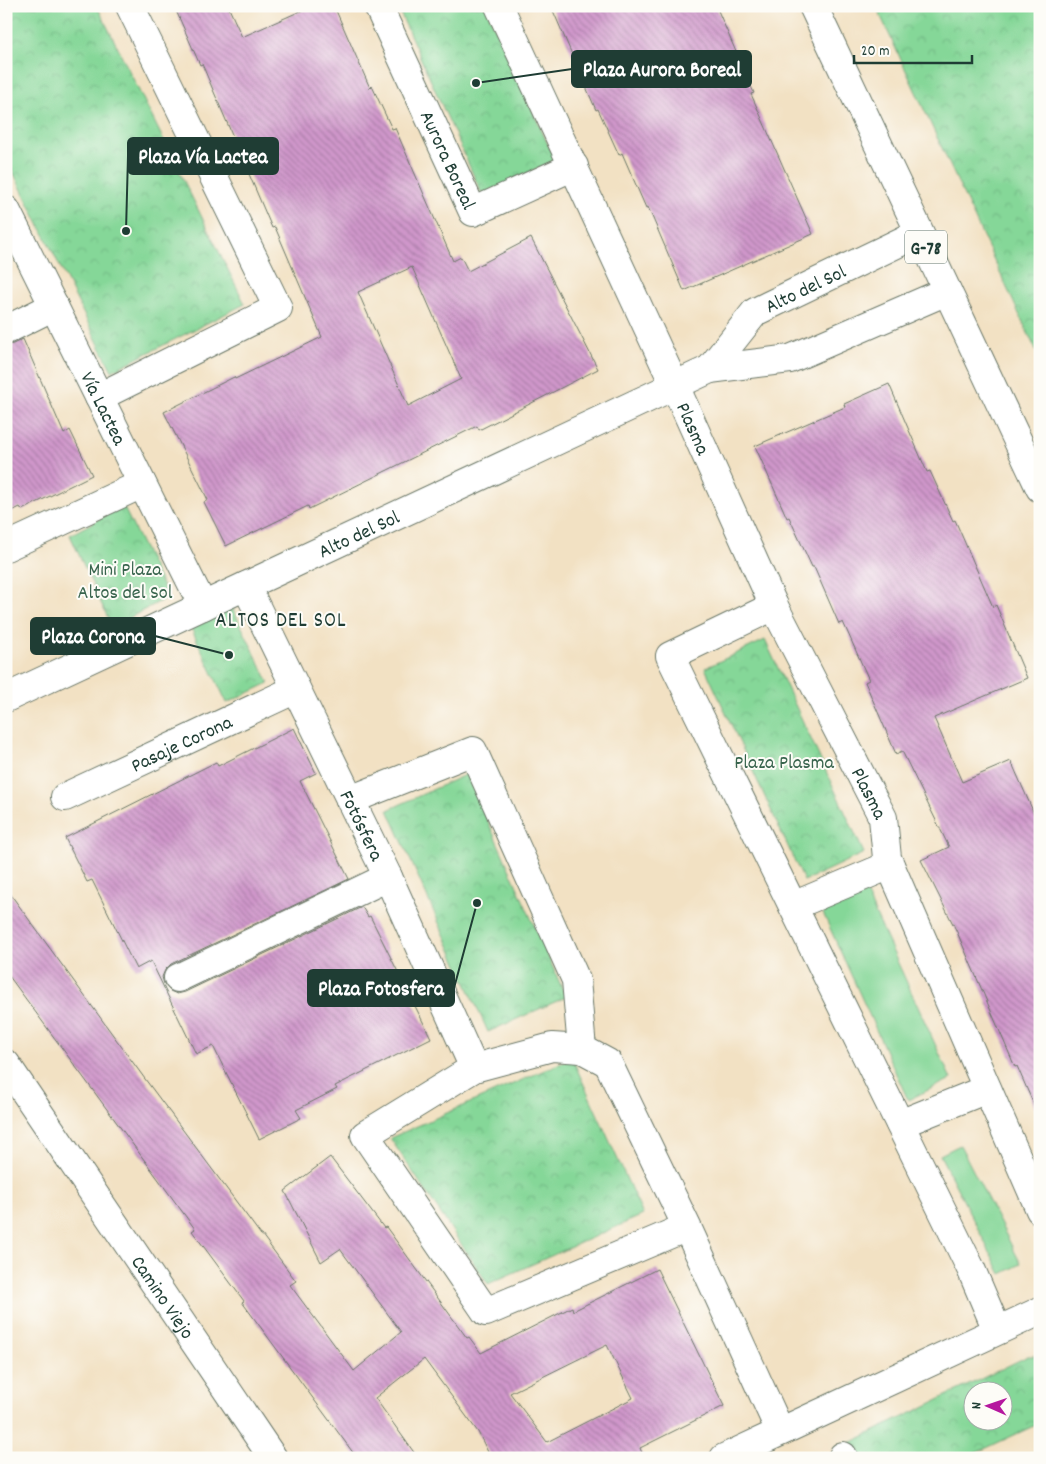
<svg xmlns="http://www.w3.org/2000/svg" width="1046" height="1464" viewBox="0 0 1046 1464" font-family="Dekko,sans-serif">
<defs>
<pattern id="park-crowns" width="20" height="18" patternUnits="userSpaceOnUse" patternTransform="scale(1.25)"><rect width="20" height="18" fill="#85d798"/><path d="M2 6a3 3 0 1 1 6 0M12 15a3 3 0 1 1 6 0" fill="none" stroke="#72b984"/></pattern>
<pattern id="building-back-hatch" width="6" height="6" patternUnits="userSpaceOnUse" patternTransform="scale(1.25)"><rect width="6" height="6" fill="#d097cb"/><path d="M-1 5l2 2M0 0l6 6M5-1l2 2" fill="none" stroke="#a87ca6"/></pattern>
</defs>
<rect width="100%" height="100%" fill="#fdfcf7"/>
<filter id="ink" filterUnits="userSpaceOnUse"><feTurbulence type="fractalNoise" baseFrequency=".02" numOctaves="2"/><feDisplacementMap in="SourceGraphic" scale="10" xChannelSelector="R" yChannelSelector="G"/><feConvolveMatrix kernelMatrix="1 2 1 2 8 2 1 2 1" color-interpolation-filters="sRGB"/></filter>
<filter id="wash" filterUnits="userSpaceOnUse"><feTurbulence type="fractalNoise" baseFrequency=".0096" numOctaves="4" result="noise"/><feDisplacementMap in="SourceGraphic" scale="20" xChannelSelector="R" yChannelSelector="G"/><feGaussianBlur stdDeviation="1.12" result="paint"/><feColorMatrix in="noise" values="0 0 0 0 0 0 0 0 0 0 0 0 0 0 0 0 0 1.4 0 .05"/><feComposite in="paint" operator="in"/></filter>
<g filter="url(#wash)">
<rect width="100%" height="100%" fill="#f2e1c3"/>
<path fill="#85d798" stroke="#528a66" d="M866,893L951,1079L908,1100L823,913Z
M960,1145L1021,1264L1001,1274L940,1155Z"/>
<path fill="url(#park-crowns)" stroke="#528a66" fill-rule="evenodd" d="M6,6H97L245,304L112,371L6,158Z
M397,6H485L555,160L482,194Z
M876,6H1040V359Z
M123,506L168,597L112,627L70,535Z
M232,607L269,683L227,703L190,626Z
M765,640L864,853L804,881L705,668Z
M467,774L566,997L488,1032L388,810Z
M572,1058L643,1215L488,1284L390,1138Z
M1028,1356H1040V1423L965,1458H856L850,1443ZM974,1392H1004V1422H974Z"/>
<g id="blocks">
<path fill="url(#building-back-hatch)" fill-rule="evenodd" d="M174,6H228L242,37L312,6H334L370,88L372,86L392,129L395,128L453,261L461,257L468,271L531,238L598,369L479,430L477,426L309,509L308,506L226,546L204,502L208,500L164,412L234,377L235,379L322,337L275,227L272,228L202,64L200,65ZM412,267L461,379L408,406L358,292Z
M551,6H716L754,93L751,94L813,234L684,291L648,207L646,208L622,153L619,155L598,109L596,110Z
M23,339L64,434L70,430L92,475L22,510L20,507L6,514V345L13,344Z
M889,384L927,472L930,471L953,521L955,520L993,607L996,605L1027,678L934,718L962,782L1011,761L1040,827V1119L1017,1066L1015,1067L957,932L921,860L949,847L902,751L896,754L865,682L869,680L843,622L839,624L814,567H812L789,517L787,518L755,446L845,407L844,404Z
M294,728L316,773L300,781L349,879L171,964L165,970L162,977L164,984L170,991L177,994L185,992L362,907L368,917L370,916L431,1038L335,1086L337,1089L296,1110L301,1118L259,1139L213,1046L196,1054L151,961L136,969L92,880L87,882L65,838L216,762L218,766Z
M6,888L145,1079L261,1235H262L296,1281L290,1285L354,1371L401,1332L340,1249L321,1262L285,1191L330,1157L384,1228L386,1227L467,1338L469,1337L481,1353L572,1307L573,1311L657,1269L724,1406L640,1448L644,1458H491L478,1432L424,1359L375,1398L418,1458H357L242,1302L244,1301L192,1231L195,1229L6,972ZM607,1345L633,1398L547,1442L510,1393Z"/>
</g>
</g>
<g filter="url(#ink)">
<use href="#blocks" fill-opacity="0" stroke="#697666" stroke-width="1"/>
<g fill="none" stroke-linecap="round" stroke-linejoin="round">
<g stroke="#697666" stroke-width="30">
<g id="minor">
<path id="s1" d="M378,6L473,212L574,166"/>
<path id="s2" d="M499,6L685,408L774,606L883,818L887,858L1040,1210"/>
<path id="s3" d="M6,210L203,606"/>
<path d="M6,330L54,306"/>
<path id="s4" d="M710,369L755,312L919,233"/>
<path d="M99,397L278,308L130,6"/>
<path d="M6,547L142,484"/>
<path id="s5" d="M246,586L388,877L474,1068"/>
<path d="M774,606L670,656L971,1269L997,1330"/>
<path id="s6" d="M6,698L710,369L790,359L947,291"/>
<path id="s7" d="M65,797L296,689"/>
<path d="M350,800L473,751L576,980L582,1049"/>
<path d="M793,906L890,865"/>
<path d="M178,978L388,877"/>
<path id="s8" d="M6,1064L273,1458"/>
<path d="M900,1124L987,1089"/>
<path d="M687,1227L486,1312L365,1135L474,1068L552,1047L582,1049L608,1063L687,1227L780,1431"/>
<path d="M843,1456L844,1458"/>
<path d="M724,1458L1040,1311"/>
</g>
</g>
<g stroke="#697666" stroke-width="30">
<path id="major" d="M813,6L1040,488"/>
</g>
<use href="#minor" stroke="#fff" stroke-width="28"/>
<use href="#major" stroke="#fff" stroke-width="28"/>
</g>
</g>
<g text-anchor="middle" stroke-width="4" stroke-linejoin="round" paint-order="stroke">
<rect fill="#fdfcf7" stroke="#62766e" stroke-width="1" x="905" y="230.5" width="42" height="33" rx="4"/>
<g font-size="19" font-weight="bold" fill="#1f3d34">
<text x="926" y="254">G-78</text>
</g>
<g font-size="20" fill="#1f3d34" stroke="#fdfcf7">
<text dy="7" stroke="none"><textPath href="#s1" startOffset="169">Aurora Boreal</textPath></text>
<text dy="7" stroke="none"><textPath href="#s4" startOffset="128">Alto del Sol</textPath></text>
<text dy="7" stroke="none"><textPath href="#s3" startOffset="221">Vía Lactea</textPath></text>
<text dy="7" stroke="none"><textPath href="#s2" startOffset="465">Plasma</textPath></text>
<text dy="7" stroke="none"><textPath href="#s6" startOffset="389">Alto del Sol</textPath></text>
<text dy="7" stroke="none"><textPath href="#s7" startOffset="128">Pasaje Corona</textPath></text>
<text dy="7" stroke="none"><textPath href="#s2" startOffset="870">Plasma</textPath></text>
<text dy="7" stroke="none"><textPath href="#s5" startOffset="266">Fotósfera</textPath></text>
<text dy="7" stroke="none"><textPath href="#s8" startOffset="281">Camino Viejo</textPath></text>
</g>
<g font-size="20" fill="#38644d" stroke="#fdfcf7">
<text x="125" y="575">Mini Plaza<tspan x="125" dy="23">Altos del Sol</tspan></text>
<text x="784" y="768">Plaza Plasma</text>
</g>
<g font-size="21" letter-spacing="1" fill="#1f3d34" stroke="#fdfcf7">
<text x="281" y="626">ALTOS DEL SOL</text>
</g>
</g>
<path fill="none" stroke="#1f3d34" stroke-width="2" d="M476 83L572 69M126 231L128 156M229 655L155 636M477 903L454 988"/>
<g fill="#1f3d34" stroke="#fdfcf7" stroke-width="2">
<circle cx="476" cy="83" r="5"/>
<circle cx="126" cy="231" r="5"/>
<circle cx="229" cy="655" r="5"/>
<circle cx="477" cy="903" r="5"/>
</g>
<g fill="#1f3d34" stroke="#1f3d34" stroke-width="2">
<rect x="572" y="51" width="179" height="36" rx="5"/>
<rect x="128" y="138" width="150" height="36" rx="5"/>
<rect x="31" y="618" width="124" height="36" rx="5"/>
<rect x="308" y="970" width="146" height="36" rx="5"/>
</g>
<g font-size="21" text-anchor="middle" font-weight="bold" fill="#fff">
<text x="662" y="76">Plaza Aurora Boreal</text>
<text x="203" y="163">Plaza Vía Lactea</text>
<text x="93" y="643">Plaza Corona</text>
<text x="381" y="995">Plaza Fotosfera</text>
</g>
<rect width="1046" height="1464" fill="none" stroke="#fdfcf7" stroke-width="25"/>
<g transform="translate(988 1406) rotate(272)"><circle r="24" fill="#fdfcf7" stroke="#a4b0a9"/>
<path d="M0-4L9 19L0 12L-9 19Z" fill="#b5179e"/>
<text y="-8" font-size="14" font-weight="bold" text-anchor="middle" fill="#1f3d34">N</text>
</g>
<path d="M854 55v8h118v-8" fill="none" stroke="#1f3d34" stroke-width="2.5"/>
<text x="861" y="55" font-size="15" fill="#1f3d34" stroke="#fdfcf7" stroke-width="4" paint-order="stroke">20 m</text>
</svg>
